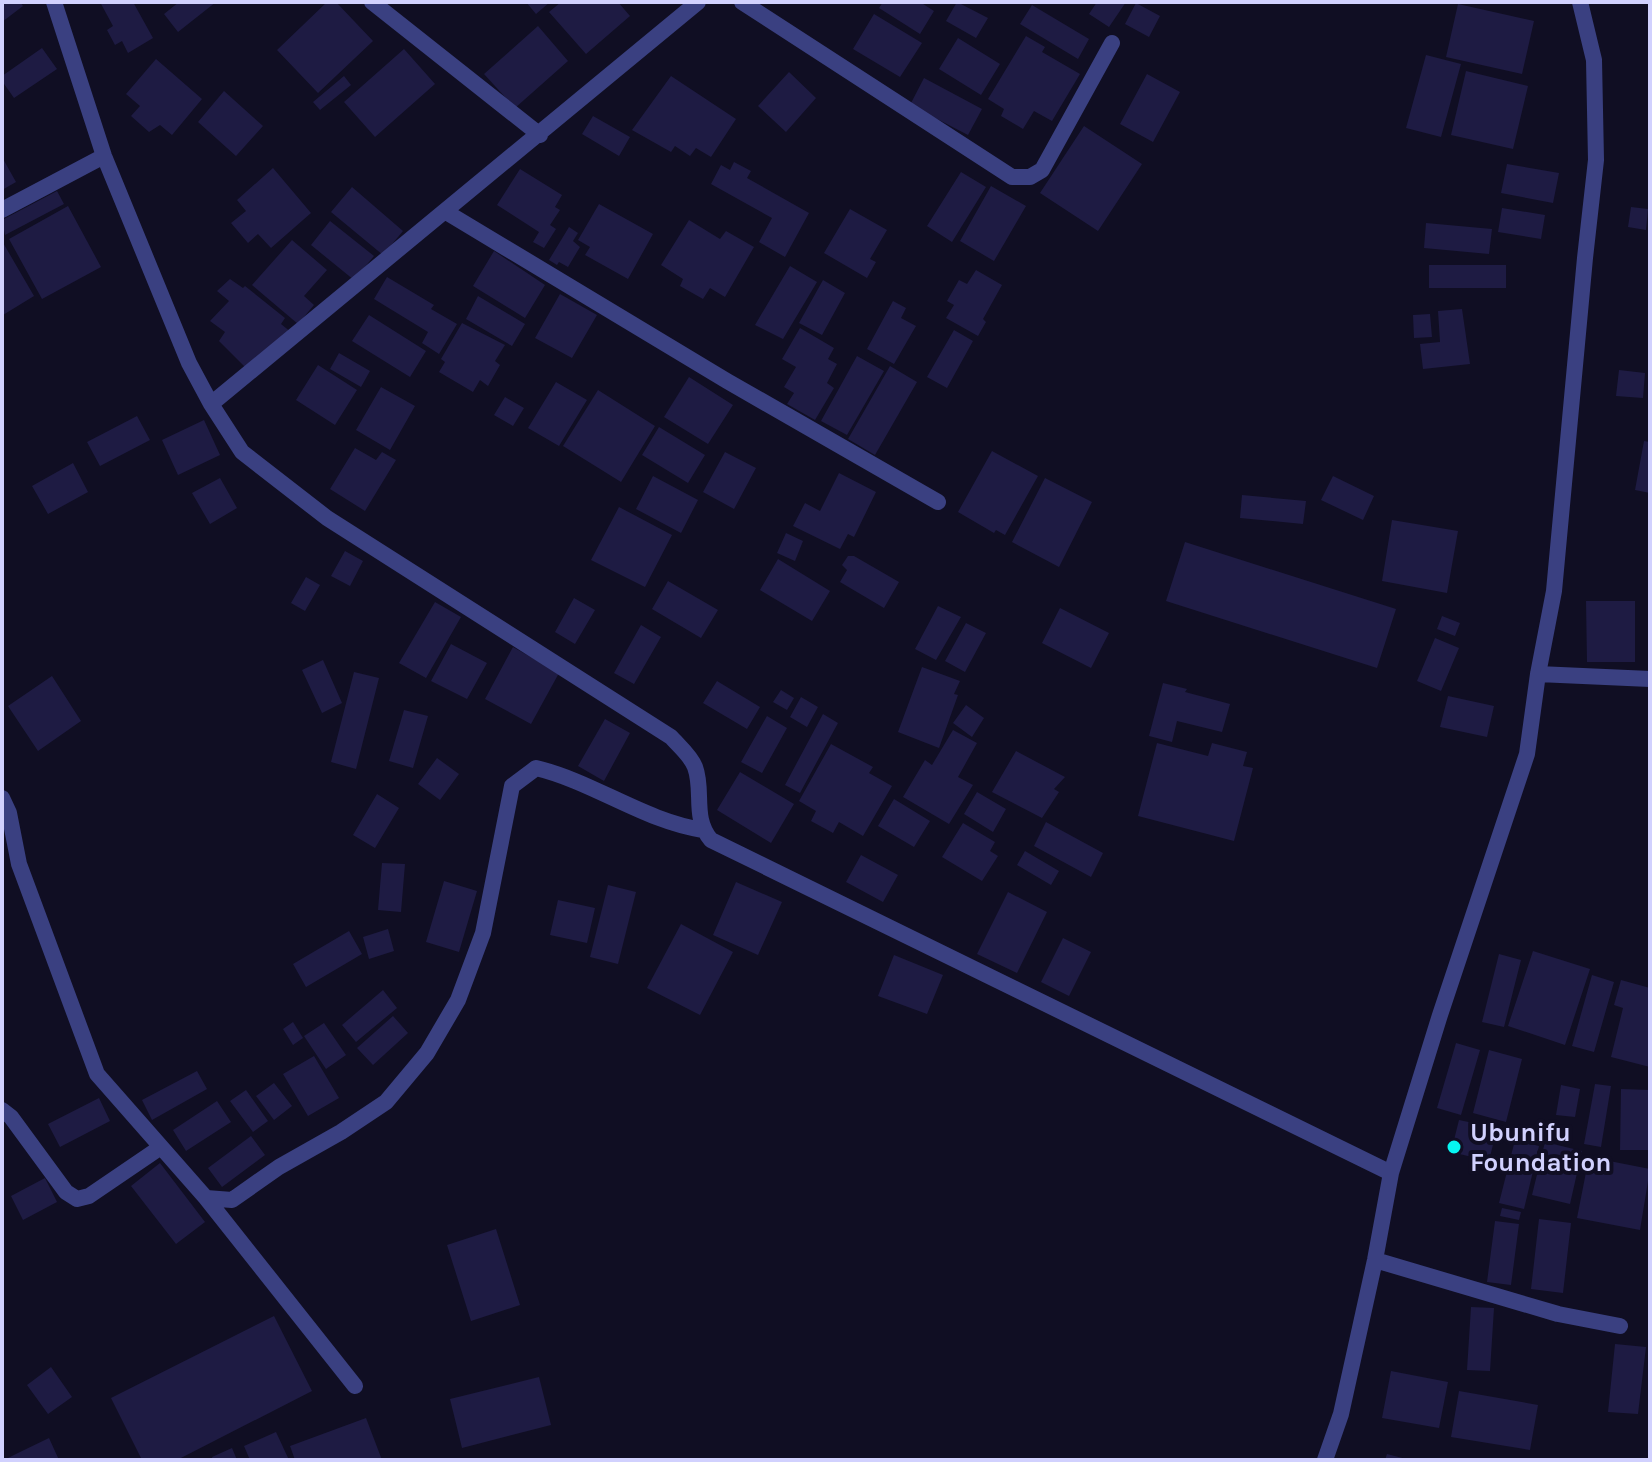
<svg xmlns="http://www.w3.org/2000/svg" width="1652" height="1462" viewBox="0 0 1652 1462" font-family="Karla,sans-serif">
<rect width="100%" height="100%" fill="#100e23"/>
<path fill="#1e1b43" d="M2,2H20L23,6L2,22Z
M100,2H133L153,38L128,53L122,41L115,45L107,30L113,26Z
M179,2H216L178,32L164,14Z
M327,2H336L373,41L318,93L277,50Z
M526,2H550L536,14Z
M561,2H618L630,16L586,54L549,12Z
M883,2H920L934,11L920,34L879,8Z
M957,2L988,18L976,38L946,21Z
M1097,2H1126L1109,27L1089,14Z
M1136,3L1160,16L1149,37L1125,24Z
M1458,4L1534,21L1522,74L1446,57Z
M1032,5L1089,39L1078,59L1020,24Z
M874,14L922,43L900,77L853,49Z
M538,26L568,61L515,108L484,74Z
M1026,36L1045,47L1042,52L1080,74L1052,121L1034,111L1023,129L1001,116L1004,109L988,99Z
M958,38L1000,64L981,95L939,69Z
M42,48L57,69L14,98L2,81V76Z
M404,49L435,84L375,137L344,102Z
M1426,55L1461,64L1441,137L1406,128Z
M156,59L202,99L172,135L160,125L149,132L131,116L140,106L126,94Z
M1466,71L1528,86L1513,149L1451,135Z
M789,72L816,98L786,132L758,106Z
M1147,74L1180,92L1153,142L1120,124Z
M344,76L351,85L320,110L313,102Z
M671,76L736,119L711,157L696,148L690,156L675,146L671,152L632,130Z
M924,78L982,109L968,135L910,105Z
M224,91L263,126L236,156L198,122Z
M593,116L630,137L619,156L582,134Z
M1084,126L1142,164L1098,231L1040,193Z
M2,157L16,182L2,190Z
M734,162L751,171L747,178L809,213L785,257L759,242L772,218L711,184L721,165L730,170Z
M1507,164L1559,173L1553,203L1501,193Z
M273,168L311,213L271,248L258,234L248,243L231,223L246,211L237,200Z
M520,169L562,195L555,207L560,210L550,225L556,229L544,248L533,242L539,232L497,205Z
M961,172L986,187L952,242L927,226Z
M991,186L1026,206L994,261L960,241Z
M352,187L403,231L383,255L331,212Z
M57,191L64,204L5,235L2,220Z
M599,204L653,234L628,279L585,255L590,247L578,240Z
M68,206L101,267L42,299L9,239Z
M1631,207L1648,209L1646,230L1628,227Z
M1502,208L1545,215L1541,239L1498,232Z
M850,209L887,230L870,259L876,262L867,278L824,253Z
M689,220L720,239L726,231L754,247L725,297L710,288L703,299L680,286L683,279L661,265Z
M330,221L374,256L354,280L311,245Z
M1426,223L1492,229L1489,254L1424,248Z
M569,227L578,233L573,241L580,247L568,267L559,262L557,265L549,260Z
M292,240L327,270L304,296L314,305L298,324L252,285Z
M2,241L34,296L3,315L2,312Z
M494,251L545,285L525,318L473,286Z
M1429,265H1506V288H1429Z
M790,266L817,282L783,339L755,325Z
M976,270L1002,285L983,319L986,322L978,336L946,318L954,305L947,301L959,280L967,284Z
M387,277L434,305L431,309L457,324L439,354L422,343L428,332L374,299Z
M230,279L243,288L245,286L285,318L281,324L292,333L247,369L219,341L225,332L210,321L229,301L217,291Z
M823,280L845,293L822,335L799,323Z
M560,294L597,315L572,358L535,338Z
M478,296L525,324L512,346L466,319Z
M893,301L906,308L901,318L916,326L894,364L867,349Z
M1462,309L1470,364L1423,369L1420,344L1440,342L1438,311Z
M1430,314L1432,337L1414,338L1413,315Z
M369,315L426,351L410,377L352,341Z
M462,323L505,345L495,361L500,365L488,386L480,380L473,392L439,372L445,362L441,359Z
M800,328L834,348L828,359L837,364L827,383L834,388L815,420L787,404L794,393L784,387L796,367L782,359Z
M954,330L973,341L947,388L927,377Z
M339,353L370,371L361,387L330,369Z
M857,356L884,371L847,435L821,421Z
M318,365L357,390L335,425L296,400Z
M890,366L917,382L875,455L848,439Z
M1619,370L1645,373L1643,398L1616,396Z
M689,377L733,405L708,444L664,417Z
M556,382L587,400L559,446L528,428Z
M381,387L415,406L390,450L356,430Z
M598,390L655,426L621,482L563,446Z
M505,397L524,408L513,426L494,415Z
M137,416L150,440L100,466L87,442Z
M204,420L220,455L178,475L162,440Z
M659,427L705,455L688,483L642,455Z
M1644,441L1650,442V493L1635,490Z
M355,448L376,460L382,452L396,460L365,511L330,489Z
M992,451L1038,476L1005,535L996,530L994,533L958,512Z
M725,452L756,468L734,509L703,492Z
M73,463L88,492L48,514L32,486Z
M839,473L876,492L854,537L848,534L840,549L793,526L805,503L820,511Z
M653,476L698,500L681,533L636,509Z
M1333,476L1374,496L1363,520L1321,500Z
M220,478L237,508L210,524L192,493Z
M1045,478L1092,502L1059,567L1012,542Z
M1242,495L1306,501L1303,524L1240,518Z
M619,507L672,535L645,587L591,560Z
M1392,520L1458,531L1447,593L1382,581Z
M786,533L803,541L795,561L777,553Z
M1185,542L1396,609L1377,668L1166,601Z
M345,551L363,561L350,586L331,576Z
M848,556H854L899,582L884,608L840,582L847,570L842,565Z
M778,559L830,591L812,621L760,590Z
M306,577L320,585L305,611L291,603Z
M668,581L718,610L701,638L652,609Z
M574,598L595,610L575,644L555,632Z
M1586,601H1635V662H1587Z
M435,602L461,617L426,678L399,663Z
M938,606L961,617L936,660L915,649Z
M1060,608L1109,633L1091,668L1042,643Z
M1442,616L1460,623L1455,636L1437,629Z
M966,623L986,633L965,672L945,661Z
M641,625L661,637L634,684L614,673Z
M1435,638L1459,648L1441,691L1417,681Z
M451,644L487,663L467,699L431,681Z
M513,647L559,673L531,724L485,699Z
M323,660L342,703L322,713L302,670Z
M922,667L960,681L954,694L958,695L939,748L898,732Z
M354,672L379,678L356,769L331,762Z
M52,676L81,721L38,751L8,706Z
M717,681L760,707L747,729L703,703Z
M1163,683L1187,689L1185,692L1230,704L1222,732L1177,721L1172,742L1149,736Z
M781,690L794,698L787,710L773,702Z
M1448,696L1494,706L1487,737L1440,727Z
M801,697L818,707L807,727L790,717Z
M966,705L984,718L972,737L953,723Z
M404,710L428,716L413,768L389,761Z
M823,714L838,723L800,793L785,785Z
M767,716L787,728L762,773L741,762Z
M605,719L630,733L604,781L578,766Z
M953,730L977,743L958,777L973,785L949,824L903,797L925,760L932,765Z
M1157,743L1208,756L1212,743L1247,752L1243,766L1253,768L1234,841L1138,816Z
M831,744L873,767L869,773L892,786L863,836L839,822L833,833L811,821L816,811L799,801Z
M1016,751L1065,777L1054,789L1059,792L1042,818L992,792Z
M437,758L459,774L440,800L418,784Z
M740,772L794,804L771,843L717,810Z
M977,792L1006,809L993,832L964,814Z
M377,794L399,808L375,848L353,835Z
M894,799L930,821L914,847L878,826Z
M1046,822L1103,853L1091,877L1034,846Z
M963,823L995,842L990,851L998,856L982,881L942,857Z
M1025,851L1059,871L1051,885L1017,865Z
M861,855L898,875L883,902L846,882Z
M382,863L405,864L401,912L378,910Z
M444,881L477,891L459,952L426,942Z
M736,882L782,902L758,955L713,935Z
M608,885L636,892L618,964L590,957Z
M1008,892L1047,912L1017,973L977,954Z
M558,900L595,908L587,943L550,935Z
M681,924L733,952L700,1015L647,988Z
M388,929L394,951L369,959L363,937Z
M349,931L362,954L306,987L293,964Z
M1063,938L1091,952L1069,996L1041,982Z
M1533,951L1590,969L1565,1045L1508,1026Z
M1499,954L1521,960L1504,1027L1482,1022Z
M894,955L943,975L927,1014L878,996Z
M1592,975L1614,982L1594,1052L1572,1046Z
M1621,980L1650,988V1067L1611,1057L1623,1008L1614,1005Z
M383,990L397,1008L356,1042L342,1025Z
M393,1016L408,1033L373,1065L357,1048Z
M293,1022L303,1038L293,1045L283,1029Z
M324,1023L346,1055L326,1069L304,1036Z
M1456,1043L1480,1050L1461,1115L1437,1108Z
M1489,1050L1522,1059L1506,1122L1473,1113Z
M314,1056L339,1098L308,1116L283,1074Z
M197,1071L207,1089L152,1120L142,1100Z
M274,1083L292,1106L274,1120L256,1096Z
M1595,1084L1611,1086L1601,1147L1584,1144Z
M1561,1085L1580,1089L1575,1117L1556,1115Z
M1621,1089L1650,1090V1150H1620Z
M246,1090L268,1121L253,1132L230,1101Z
M99,1098L110,1121L60,1147L48,1124Z
M217,1101L231,1122L186,1151L173,1130Z
M1459,1120L1497,1128L1489,1161L1451,1152Z
M251,1136L265,1155L222,1187L208,1168Z
M1515,1140L1539,1146L1524,1209L1499,1203Z
M1545,1142L1582,1151L1570,1204L1532,1195Z
M1589,1157L1650,1169L1640,1230L1577,1218Z
M160,1163L205,1222L176,1244L131,1186Z
M45,1178L57,1202L23,1220L11,1196Z
M1502,1208L1521,1212L1519,1220L1500,1216Z
M1539,1219L1571,1223L1563,1293L1531,1289Z
M1495,1221L1519,1224L1511,1285L1487,1282Z
M496,1229L520,1305L471,1321L447,1245Z
M1471,1307L1494,1308L1490,1371L1467,1370Z
M274,1316L312,1391L177,1460H142L111,1398Z
M1615,1344L1646,1347L1638,1414L1608,1412Z
M51,1367L72,1397L48,1414L27,1385Z
M1391,1371L1448,1382L1439,1428L1382,1418Z
M539,1377L551,1425L462,1448L450,1399Z
M1459,1391L1538,1405L1530,1450L1451,1437Z
M366,1418L382,1460H295L290,1446Z
M276,1432L289,1460H250L244,1446Z
M49,1438L59,1460H4L20,1452Z
M232,1448L237,1460H213L212,1457Z
M1387,1454L1406,1459V1460H1385Z"/>
<g fill="none" stroke-linecap="round" stroke-linejoin="round">
<path stroke="#3a4081" stroke-width="16" d="M54,2L104,156L189,363L211,404L242,452L327,518L671,737C679,746 691,756 695,767C704,791 692,818 711,840L1391,1173
M372,2L540,135
M742,2L1012,177H1030L1042,170L1112,43
M2,210L104,156
M446,212L727,381L938,502
M211,404L698,2
M1538,674L1650,679
M2,798L9,813L19,864L97,1074L206,1198L232,1200L279,1167L341,1132L386,1102L427,1053L458,1000L483,933L512,786L536,768C594,782 644,821 703,830
M2,1110L11,1117L66,1192L77,1199L89,1196L161,1147
M206,1198L355,1386
M1375,1260L1558,1314L1620,1326
M1325,1460L1341,1414L1375,1260L1391,1173L1440,1015L1527,754L1538,674L1554,591L1585,258L1596,160L1594,60L1580,2"/>
</g>
<circle fill="#06f5f2" stroke="#100e23" stroke-width="3" cx="1454" cy="1147" r="8"/>
<g text-anchor="middle" stroke-width="8" stroke-linejoin="round" paint-order="stroke">
<g font-size="26" font-weight="bold" fill="#d1d1fe" stroke="#100e23" text-anchor="start">
<text x="1470" y="1141">Ubunifu<tspan x="1470" dy="30">Foundation</tspan></text>
</g>
</g>
<rect width="1652" height="1462" fill="none" stroke="#d1d1fe" stroke-width="8"/>
</svg>
